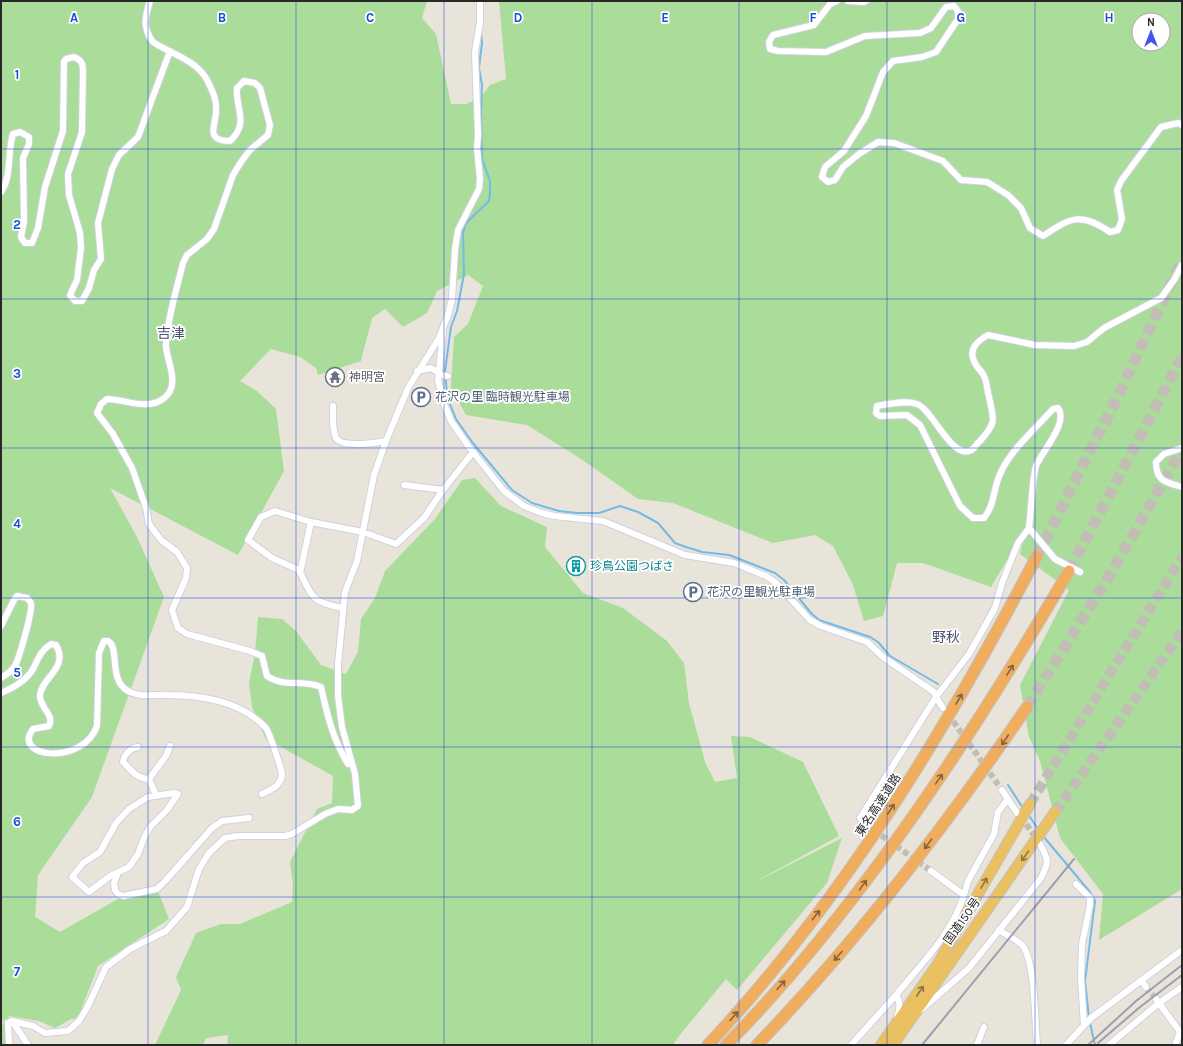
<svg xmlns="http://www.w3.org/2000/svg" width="1183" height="1046" viewBox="0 0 1183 1046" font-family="Karla,'Noto Sans JP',sans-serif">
<rect width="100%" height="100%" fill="#e9e4da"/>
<path fill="#aadc9a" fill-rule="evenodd" d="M1,1H427L422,18L436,34L451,104H466L480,98L490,85L506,79L499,1H1182V889L1099,940L1103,894L1060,838L1040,761L1029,737L1020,685L1069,590L1020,554L1026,528L991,587L923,563H897L883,616L864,621L853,585L833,546L815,535L773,543L673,503L638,499L581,459L527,425L466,415L451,387L454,337L468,324L483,286L468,275L437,291L427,313L403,327L385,309L372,318L361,361L318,375L316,368L300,357L271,349L240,381L257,391L276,409L284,471L238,555L110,488L137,537L164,597L92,797L38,875L35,917L60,932L123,896L157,889L169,919L98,966L78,1018L71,1019L55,1028L39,1021L9,1016L6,1045H1V1026L7,1018L1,1023ZM1139,20H1163V44H1139Z
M475,478L501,506L547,527L545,547L583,593L623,608L667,641L684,663L689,703L705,762L715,782L737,778L731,736L750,737L803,762L839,836L751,884L842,838L827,883L737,990L726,979L679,1036L673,1045H227L228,1035L206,1038L203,1045H155L181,990L176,977L196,933L221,924H240L292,902L293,885L290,862L317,809L332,803L333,776L265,738L252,707L249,683L255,653L258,617L282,619L296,631L321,665L346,674L358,652L361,619L375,598L385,571L435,519L462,480Z"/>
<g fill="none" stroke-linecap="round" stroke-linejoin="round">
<path stroke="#74bae4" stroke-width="2" d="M483,12V1
M481,32L482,43L479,68L482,85L481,112L482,159L490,181V194L489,201L466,223L463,233L464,274L457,311L451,327L445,371L447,393L450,404L456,419L472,442L512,490L532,503L559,511L577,513H599L620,506L638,512L658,523L675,543L683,546L702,552L729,555L775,573L784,580L811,613L819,620L870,637L878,642L890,656L938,684
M1008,785L1023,808
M1028,814L1038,829
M1043,836L1090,892L1095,901L1085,981L1089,1018
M1090,1023L1095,1045"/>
<path stroke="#c2beb6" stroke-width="6" stroke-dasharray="6 3" stroke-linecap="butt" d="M948,714L1002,790
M1021,817L1038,841
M874,830L931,871
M1146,987L1156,999"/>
<path stroke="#c2beb6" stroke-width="10" stroke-dasharray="10 5" stroke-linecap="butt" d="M1030,804L1182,557
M1055,812L1182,632"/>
<path stroke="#c2beb6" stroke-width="11" stroke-dasharray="11 5.5" stroke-linecap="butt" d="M1037,556L1120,392L1182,260
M1069,571L1182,357
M1027,707L1111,573L1182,449"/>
<g stroke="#d0d1e0" stroke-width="8">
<path id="minor" d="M150,1C145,17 142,27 153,42C174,56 200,60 210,86C213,92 216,101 216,107C218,123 202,141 230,141C250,123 235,108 237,88L244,81L255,83L260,88L270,125L268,135L250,150L241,162L233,175L214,229L207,239L187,255L183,263C178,284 165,327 166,347C168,365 181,386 163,399C146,411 125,399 107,399L101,404L97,413L113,434L132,468L146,508L149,524L161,540L177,552L187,568L186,578L172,610L178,628L187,634L250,651L262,656L267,676C285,688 302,679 321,687C327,714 333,740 348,764
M837,1L830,4L814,25L773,35L769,42L770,49L778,51L826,52L865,36L920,33L931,28L946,7L954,6L958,11V19L936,52L922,57L893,61L883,72L866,116L844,151L825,167L822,177L828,182L835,180L843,167L859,154L878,142L894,143L943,161L961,180L987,182L1008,195L1021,208L1030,228L1043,236C1071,217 1081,212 1110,232L1118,230L1122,219L1117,190L1121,181L1161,127L1178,123L1182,125
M848,1L864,2L866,1
M1,192C12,177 7,153 13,134L20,132L29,137V144L23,158L24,221L21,237L25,243H32L38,228L45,187L63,131L64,62L66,59L74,57C82,60 83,64 83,72L82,132L68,174L69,195L80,233L81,248L77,280L70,295L75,301H82L89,288L94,270L101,259L98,223L112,169L119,155L138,137L170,51
M443,331L438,380L444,404L451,421L469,447L504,491L524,506L539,512L554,516L603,521L685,555L734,563L766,576L776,583L810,620L821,626L867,642L883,657L934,692L936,697L860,818L868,826
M417,371L431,368L439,373
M439,375L448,376
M333,406C333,416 332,429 336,438C342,448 375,443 386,441
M1182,448L1164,454L1156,462C1156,481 1165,482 1182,487
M404,485L443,490L473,452
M1029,528C1031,512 1032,480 1036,466C1042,451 1069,423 1058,408L1053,409C1036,428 1011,450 1001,472C993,487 995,505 984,518H973L960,506L920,425L907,415L880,416L876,413L877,406C888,404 906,400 917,404C933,409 954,466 974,448C976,446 977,443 980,441C997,422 994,421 989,397C987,390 987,382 984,376C982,371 976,367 974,361C968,348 979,340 988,335L1035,345L1074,346L1087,342L1104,328L1161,298L1174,280L1182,265
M300,573L311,522
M342,608C310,601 313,598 299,570L272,558L248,540L261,517L275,511L311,522L363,532L396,544L424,518L443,490
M1,626L14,600L17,596L27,598C28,599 30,601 31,603C33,611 19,658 15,666C11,672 6,675 1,678
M1,693C13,688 26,681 33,669C38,659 41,650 51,644L56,645C69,668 42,677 40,695C39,708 55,714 49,726L33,729C11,758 83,766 97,726L99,653L104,641H108C120,647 108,680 128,691C140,698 155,694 167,695C202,695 241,701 266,728C269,732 281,767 282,774C281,786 272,789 262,794
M943,708L936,697L969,654L995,608L1002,583L1018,543L1029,528L1055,559L1080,572
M138,747C131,748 124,754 123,762C131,770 137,779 149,779
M1002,790L1017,813
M174,793L178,794L167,810L150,827L144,838L138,854L129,867L110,876L89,892L72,877L83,863L100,852L116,823L129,809L148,797Z
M156,795L149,779L166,756L170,746
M118,873L114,883L115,890L118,894L123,896L157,889L167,879L212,828L222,821L249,818
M1076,884L1090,898V905L1082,944L1081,978L1084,1025
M964,895L968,881L994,834L998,812L1008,799
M999,930C1006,935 1018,940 1023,946C1035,963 1035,1022 1037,1045
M1141,980L1146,987
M1156,999L1180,1032L1175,1045
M921,1010L969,968L1041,878C1049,862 1049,860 1040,844
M897,1017C900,1008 901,1003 896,995C921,964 952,934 964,895L931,871
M12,1021L28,1045
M9,1045L8,1023L12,1021L33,1026L45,1033L68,1031L79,1021L87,1008L106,967L130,949L166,931L187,907L199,869L209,853L225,838L238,836H285L292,834L325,814L338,809L352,810L358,806L355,774L342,727L338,696V664L345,592L357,561L374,475L386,441L408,388L439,338L448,315L452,299L455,249L458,230L479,189L480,179L477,148L478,135L475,52L480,22V1
M851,1045L896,995
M977,1045L984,1027
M1066,1045L1091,1018L1182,950
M1109,1045L1159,1003L1182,987"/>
</g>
<g stroke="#c3c3c3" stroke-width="12">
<path id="trunk" d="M881,1045L937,965L1030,804
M893,1045L1055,812"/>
</g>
<g stroke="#c3c3c3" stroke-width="13">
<path id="motorway" d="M708,1045C844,899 945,732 1037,556
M726,1045C784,987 835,923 883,858C951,766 1011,670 1069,571
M757,1045C857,941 946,826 1027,707"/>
</g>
<use href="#minor" stroke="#fff" stroke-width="6"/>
<use href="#trunk" stroke="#eac061" stroke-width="10"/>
<use href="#motorway" stroke="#f1ad5e" stroke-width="11"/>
<path stroke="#9e9eb1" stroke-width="2" d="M1098,1043L1140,1007L1182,975
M922,1045L1074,859
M1088,1045L1136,1001L1182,965"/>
</g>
<defs><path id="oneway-shaft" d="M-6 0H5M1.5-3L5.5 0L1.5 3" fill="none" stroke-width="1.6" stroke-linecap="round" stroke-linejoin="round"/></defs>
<g stroke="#826440">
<use href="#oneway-shaft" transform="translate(1010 670) rotate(-58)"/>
<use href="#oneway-shaft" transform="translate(959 699) rotate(-59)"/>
<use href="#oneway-shaft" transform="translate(1005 740) rotate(124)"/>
<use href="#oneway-shaft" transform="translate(939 779) rotate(-55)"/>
<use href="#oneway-shaft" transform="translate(891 809) rotate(-57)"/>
<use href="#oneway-shaft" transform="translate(928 844) rotate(127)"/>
<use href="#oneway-shaft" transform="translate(863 885) rotate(-54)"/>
<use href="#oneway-shaft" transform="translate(816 915) rotate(-52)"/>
<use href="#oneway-shaft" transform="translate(838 956) rotate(131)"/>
<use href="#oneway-shaft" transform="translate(781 985) rotate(-48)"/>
<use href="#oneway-shaft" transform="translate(734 1016) rotate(-49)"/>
</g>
<g stroke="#897444">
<use href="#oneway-shaft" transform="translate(1025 856) rotate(125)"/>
<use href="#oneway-shaft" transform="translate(984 883) rotate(-60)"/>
<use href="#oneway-shaft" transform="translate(920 991) rotate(-56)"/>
</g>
<path fill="none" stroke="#1d4ed8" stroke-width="1" stroke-opacity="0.55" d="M148,1V1045M296,1V1045M444,1V1045M592,1V1045M739,1V1045M887,1V1045M1035,1V1045M1,149H1182M1,299H1182M1,448H1182M1,598H1182M1,747H1182M1,897H1182"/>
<defs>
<g id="temple-ring" transform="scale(1)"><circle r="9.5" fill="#fff" stroke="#6b7280" stroke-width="1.5"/><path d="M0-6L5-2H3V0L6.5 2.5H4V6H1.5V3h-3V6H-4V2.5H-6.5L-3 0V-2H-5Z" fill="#6b7280"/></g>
<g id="parking-ring" transform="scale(1)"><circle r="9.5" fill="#fff" stroke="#5c6f8a" stroke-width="1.5"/><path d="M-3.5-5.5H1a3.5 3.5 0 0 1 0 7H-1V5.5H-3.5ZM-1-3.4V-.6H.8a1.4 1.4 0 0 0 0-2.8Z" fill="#5c6f8a"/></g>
<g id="building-ring" transform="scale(1)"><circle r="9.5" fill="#fff" stroke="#0f9aa8" stroke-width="1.5"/><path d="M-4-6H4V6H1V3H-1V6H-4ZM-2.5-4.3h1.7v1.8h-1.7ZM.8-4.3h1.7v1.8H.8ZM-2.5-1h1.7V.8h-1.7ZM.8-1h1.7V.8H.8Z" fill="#0f9aa8"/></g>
</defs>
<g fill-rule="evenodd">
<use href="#temple-ring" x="335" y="377"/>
<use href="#parking-ring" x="421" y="397"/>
<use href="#building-ring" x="576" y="566"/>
<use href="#parking-ring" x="693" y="592"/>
</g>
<g text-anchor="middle" stroke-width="3.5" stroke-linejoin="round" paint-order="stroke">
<g font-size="12" fill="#5b616d" stroke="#fff" text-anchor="start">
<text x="349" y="381">神明宮</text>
</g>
<g font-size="12" fill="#4e5e75" stroke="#fff" text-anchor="start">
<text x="435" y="401">花沢の里 臨時観光駐車場</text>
<text x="707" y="596">花沢の里観光駐車場</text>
</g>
<g font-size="12" fill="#0d838f" stroke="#fff" text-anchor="start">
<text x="590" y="570">珍鳥公園つばさ</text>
</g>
<g font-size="12" fill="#282828" stroke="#fff">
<text transform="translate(878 805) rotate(-57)" y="4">東名高速道路</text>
<text transform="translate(962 921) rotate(-55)" y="4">国道150号</text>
</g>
<g font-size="14" fill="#4c4f74" stroke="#fff">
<text x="171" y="338">吉津</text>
<text x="946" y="642">野秋</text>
</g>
</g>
<g font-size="13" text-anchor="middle" font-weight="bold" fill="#1d4ed8" stroke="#fff" stroke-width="3.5" stroke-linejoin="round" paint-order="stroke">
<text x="74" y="22">A</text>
<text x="222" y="22">B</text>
<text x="370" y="22">C</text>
<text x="518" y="22">D</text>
<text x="665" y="22">E</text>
<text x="813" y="22">F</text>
<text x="961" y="22">G</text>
<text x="1109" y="22">H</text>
<text x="17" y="79">1</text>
<text x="17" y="229">2</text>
<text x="17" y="378">3</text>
<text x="17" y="528">4</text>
<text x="17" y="677">5</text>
<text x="17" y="826">6</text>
<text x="17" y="976">7</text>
</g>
<rect width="1183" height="1046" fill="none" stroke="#282828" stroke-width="4"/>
<g transform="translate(1151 32)"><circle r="19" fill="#ffffff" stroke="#a9a9a9"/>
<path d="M0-3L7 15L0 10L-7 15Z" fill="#4653eb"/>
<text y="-6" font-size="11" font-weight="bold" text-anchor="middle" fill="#282828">N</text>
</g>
</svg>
